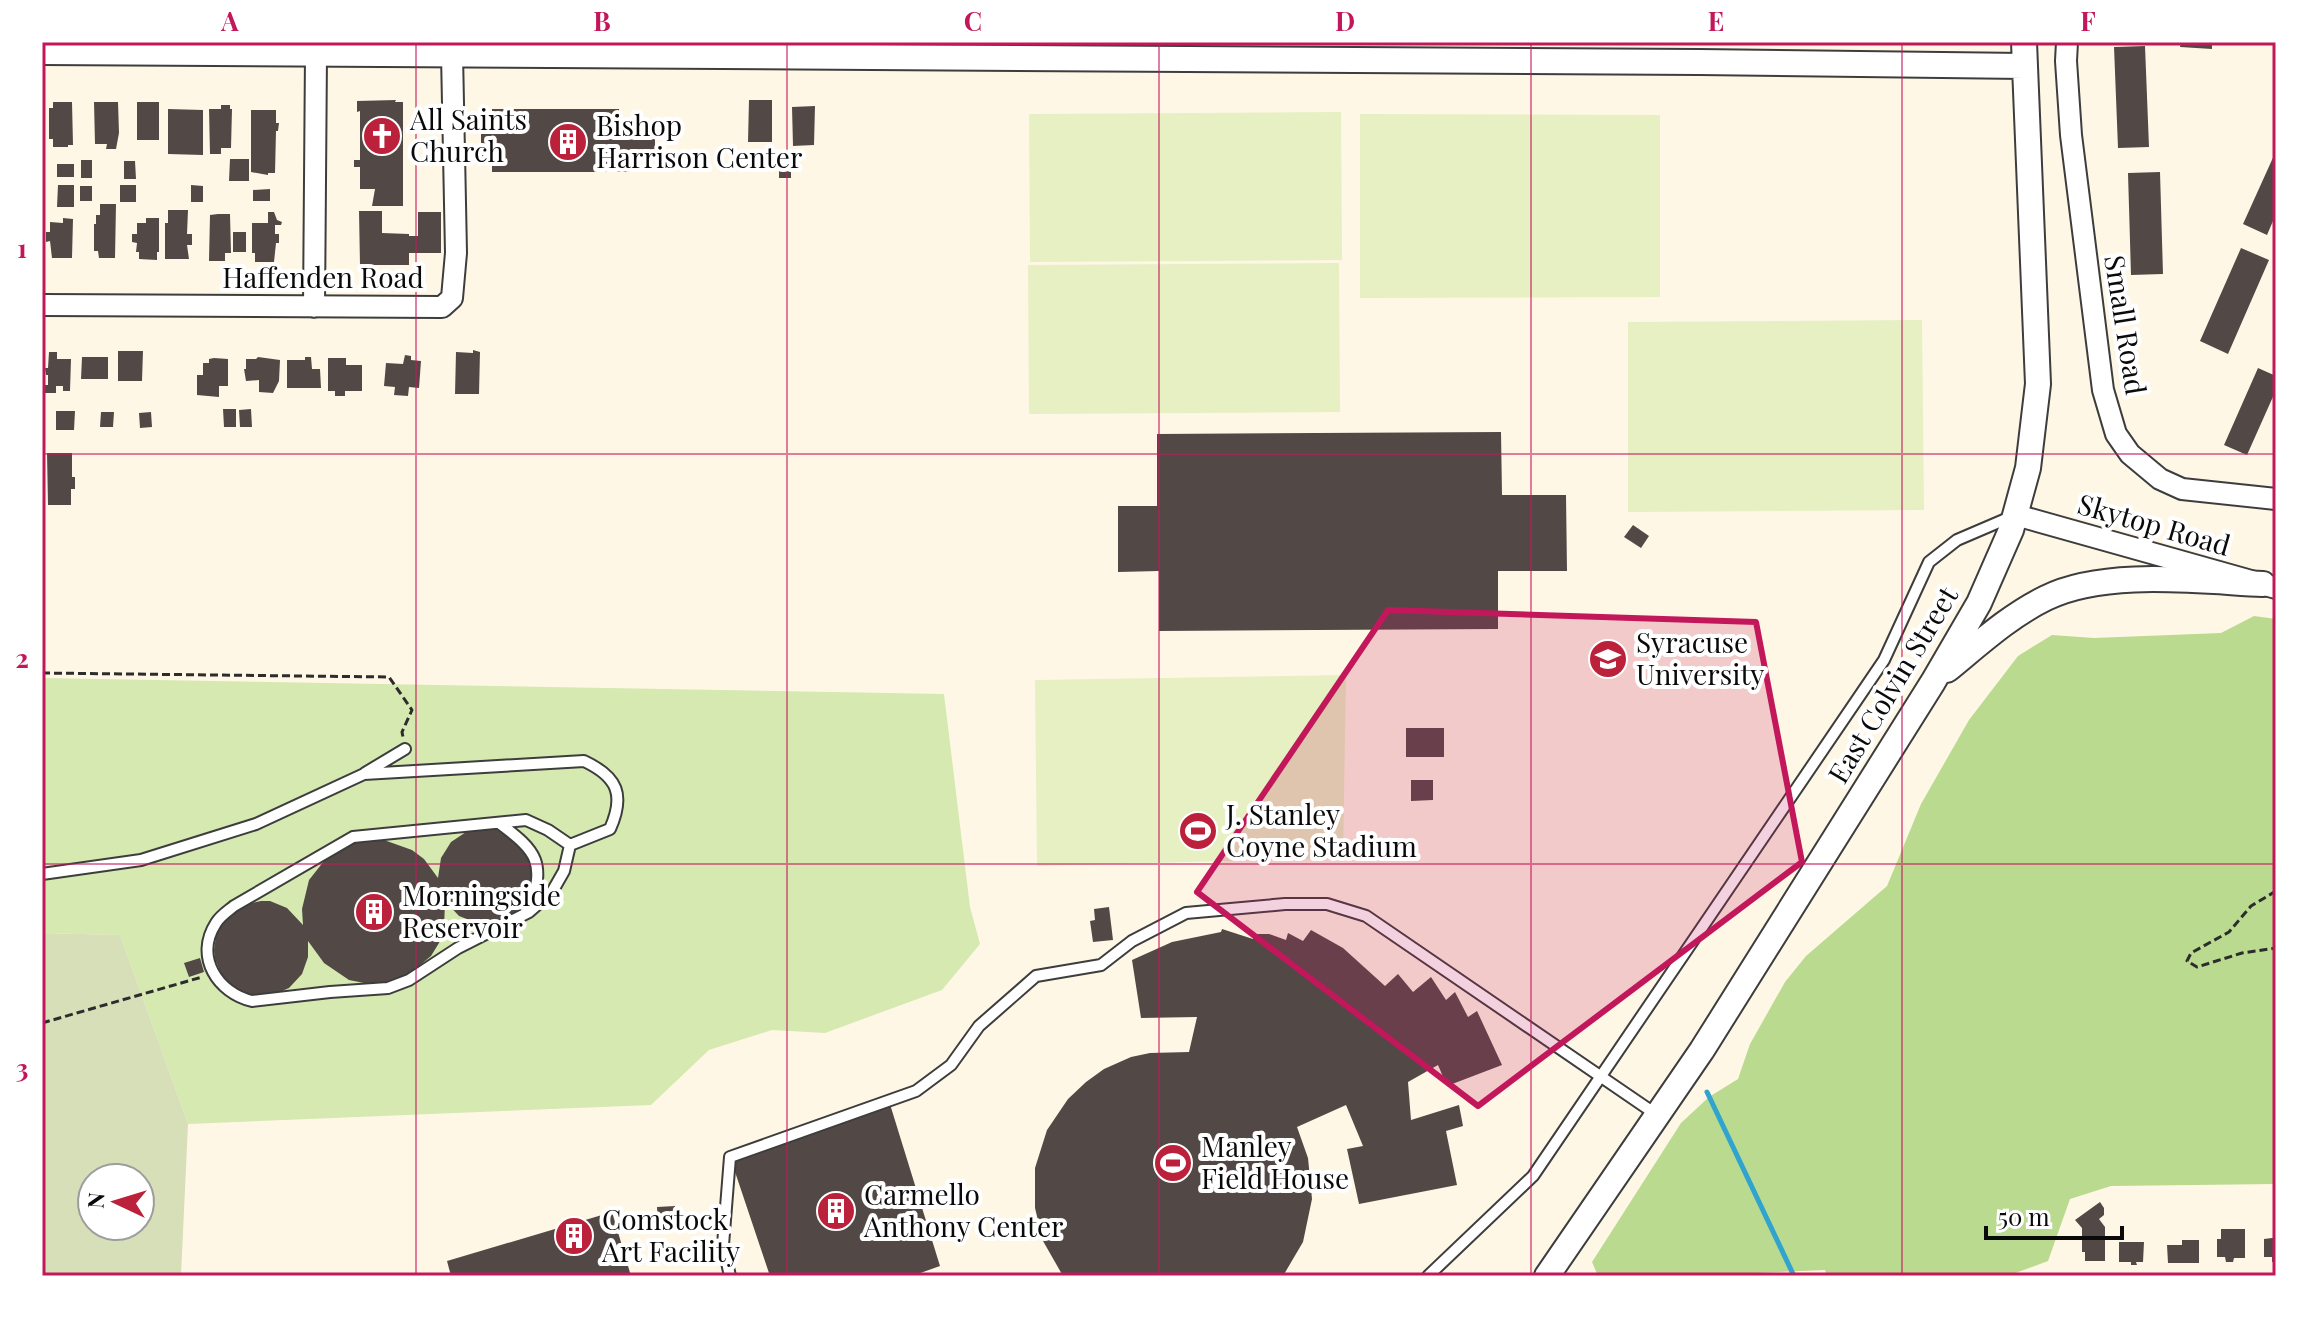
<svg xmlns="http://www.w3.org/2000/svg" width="2318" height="1318" viewBox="0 0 2318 1318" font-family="'Playfair Display',serif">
<rect width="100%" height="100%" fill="#fff7e6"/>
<path fill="#d5e9b1" d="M42,678L944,694L970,907L980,944L942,990L825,1033L772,1030L709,1050L651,1105L188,1124L120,935L42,933Z"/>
<path fill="#bada90" d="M2254,616L2276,619V1184L2111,1186L2070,1199L2048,1261L2010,1275L1888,1273L1881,1276H1827L1825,1270L1686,1276H1598L1592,1262L1681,1123L1709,1097L1738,1079L1750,1044L1785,982L1806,956L1887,886L1921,804L1969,720L2018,656L2052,635L2094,638L2221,633Z"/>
<path fill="#d7dfb9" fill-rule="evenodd" d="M42,933L120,935L188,1124L181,1276H42ZM92,1178H140V1226H92Z"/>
<path fill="#e6f0c3" d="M1341,112L1342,260L1030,262L1029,114Z
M1360,114L1660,115V297L1360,298Z
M1339,263L1340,412L1029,414L1028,265Z
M1922,320L1924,510L1628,512V322Z
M1346,675L1343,858L1037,866L1035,680Z"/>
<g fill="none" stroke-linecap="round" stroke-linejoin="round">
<path stroke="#30a3cf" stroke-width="5" d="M1707,1092L1794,1276"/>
</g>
<path fill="#524946" d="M2181,42H2212V49L2180,47Z
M2145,46L2149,147L2118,148L2114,47Z
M396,100L395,102H403V206H372L375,189H360V167H354V160H360V111L357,112V101Z
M749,100H772V142H748Z
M53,102H72L73,145H68V147H53V139H49V108H53Z
M94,102H118L119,133L116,149H106L107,144H95Z
M137,102H159V140H137Z
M221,105H230V109H232L231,148H221V154H210L209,109H221Z
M815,106L814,145L793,146L792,107Z
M168,109L203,110V155L168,154Z
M492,109H619V127H655V151H630V172H492V161H481V133L492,134Z
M251,110H276V123H279L278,131H276L275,173H268V175L251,172Z
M2276,151V214L2267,235L2243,224Z
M230,159H249V181H229Z
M81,160H92V178H81Z
M124,161H135L136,179H124Z
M779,162H791V178H779Z
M57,164H74V177H57Z
M2160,172L2163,274L2131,275L2128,173Z
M58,185H74V207H57Z
M120,185H136V202H120Z
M191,185L203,186V202H191Z
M80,186H92V201H80Z
M270,189V201H253V190Z
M100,204H116L115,258H99L98,251H94V224H96V215H100Z
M168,210H188L187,234H192V245H187L189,259H165V223H168Z
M359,211H382V233L409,234V236H418V212H441V253H409V265H360Z
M268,212H274L277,220L282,222L281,225H275V234H279V243H276L274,262H255V253H252V223H268Z
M218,214H230L231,253H225V261H209L210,215Z
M63,218L73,219L72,258H52L50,241L46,242V232H50V222L63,223Z
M146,218H159V252H157V260L139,259V252H136L137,243L132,242V234H137V223H146Z
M233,232H246V252H233Z
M2241,248L2269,260L2228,354L2200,341Z
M473,350L480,352L479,394H455L456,352L473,353Z
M118,351H143L142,381H118Z
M49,352H57V359H71L70,391H63V386H56V393H45V385H48V375H46L45,368H48Z
M405,355L411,356V360L421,361L419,388L409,387L408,396L394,395L395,387L384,386L386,363L403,364Z
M82,357H108V379H81Z
M258,357L280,360L279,381L273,393L259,392V380L246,381L244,369H246V359H256Z
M305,357H311L312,369H320L321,388H287V360H305Z
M214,358L228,359V386H219V397L197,395V375H203V363H209V359Z
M328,358H346V365H362V391H345V396H335V391H328Z
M2258,368L2276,376V390L2247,455L2224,445Z
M223,409H236V427H224Z
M251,409L252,427H240L239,410Z
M56,411H75L74,430H56Z
M101,412H114L113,427H100Z
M151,412L152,427L140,428L139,413Z
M1501,432L1502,495H1566L1567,571H1498V629L1159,631V571L1118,572V506H1157V434Z
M47,453H72V477H75V489H71V505H48Z
M1633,525L1649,536L1641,548L1624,537Z
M1406,728H1444V757H1406Z
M1411,780H1433V800L1411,801Z
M484,828L503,831L525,848L532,865L533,875L532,884L525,901L513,915L504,919L486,923H477L459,916L445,901L444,929L439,943L431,956L408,975L379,984L364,983L349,980L324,963L308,941V957L302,974L289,988L280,992L262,997L253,996L236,989L222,976L215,959L214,950L217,931L221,923L242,905L261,901H270L287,908L303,925L302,909L309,880L328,856L354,842L369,839L384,840L412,850L424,859L438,878L441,858L451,842L466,832Z
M1109,907L1113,940L1093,942L1090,921L1095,920L1094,909Z
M1222,929L1253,939L1255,934H1269L1286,940L1288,933L1303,941L1311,930L1343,948L1385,986L1398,974L1413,992L1431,977L1446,1000L1455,992L1468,1017L1477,1011L1502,1065L1447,1086L1438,1065L1408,1082L1411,1120L1459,1105L1463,1126L1446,1131L1457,1185L1359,1204L1347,1149L1363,1146L1346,1105L1297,1127L1308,1158L1312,1199L1303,1242L1283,1276H1063L1043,1241L1035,1208V1168L1047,1130L1068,1099L1086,1082L1104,1069L1131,1057L1150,1053L1189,1052L1197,1017L1141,1018L1132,960L1172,942L1221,932Z
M200,958L204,972L189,977L184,963Z
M889,1101L940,1266L912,1276H770L730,1157Z
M2100,1202L2104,1208V1215L2099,1219L2105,1227V1261H2085V1252H2082V1228L2075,1220Z
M675,1206L676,1228H658L657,1207Z
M612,1212L631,1276H451L447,1261Z
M2221,1229H2245V1258H2234L2233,1262H2226L2225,1257H2217V1239H2221Z
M2272,1238H2276V1262H2272V1257H2264V1239Z
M2182,1240H2199V1263H2168L2167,1245H2182Z
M2119,1242H2144L2143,1262H2136L2137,1265H2131V1262H2119Z"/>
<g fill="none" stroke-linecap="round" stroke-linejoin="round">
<g stroke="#3d3d3d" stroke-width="14">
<path id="service" d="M365,773L405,749
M526,820L548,830L570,845L564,871L552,892L529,912L458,948L409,980L388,988L330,992L252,1001C218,993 194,957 216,923C220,916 228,911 234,906L353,837Z
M499,823C538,852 545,862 530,910
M42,874L141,860L256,824L364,774L584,761C618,777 625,795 610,829L570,845
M730,1276L723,1245L730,1157L916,1091L951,1065L979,1026L1036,976L1101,965L1132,941L1186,913L1285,904H1327L1366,916L1657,1115
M1428,1276L1533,1176L1884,660L1929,562L1957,540L2013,516"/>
</g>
<g stroke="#3d3d3d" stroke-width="24">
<path id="minor" d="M2067,42L2066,61L2071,135L2103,390L2116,434L2130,454L2160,479L2182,489L2276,499
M42,305L442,307L452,298L456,253L452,54
M314,307L316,54
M2016,515L2276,588"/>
</g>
<g stroke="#3d3d3d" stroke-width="28">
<path id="tertiary" d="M42,52L1699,62L2024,66
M1947,670C1979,644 2009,616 2046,598C2104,569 2199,581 2263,584
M1547,1276L1702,1050L1933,682L1979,603L2011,530L2028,468L2038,384L2024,42"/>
</g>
<path stroke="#2c2c2c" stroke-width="3" stroke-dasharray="8 4" stroke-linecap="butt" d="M42,673L389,677L412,710L402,732L403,737
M2276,891L2251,906L2229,932L2191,953L2187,961L2197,967L2242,953L2276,948
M42,1023L202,977"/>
<use href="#service" stroke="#fff" stroke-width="10"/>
<use href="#minor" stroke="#fff" stroke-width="20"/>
<use href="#tertiary" stroke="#fff" stroke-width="24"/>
</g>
<path fill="#c2185b" fill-opacity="0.2" stroke="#c2185b" stroke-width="6" stroke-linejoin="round" d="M1388,610L1756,622L1802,862L1478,1106L1197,892Z"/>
<path fill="none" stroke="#c2185b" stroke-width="2" stroke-opacity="0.55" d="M416,42V1276M787,42V1276M1159,42V1276M1531,42V1276M1902,42V1276M42,454H2276M42,864H2276"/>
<defs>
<g id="church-disc" transform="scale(2)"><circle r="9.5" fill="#bb213b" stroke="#fff"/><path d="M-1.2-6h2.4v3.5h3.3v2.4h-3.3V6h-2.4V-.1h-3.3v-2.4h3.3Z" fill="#fff"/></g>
<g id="building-disc" transform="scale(2)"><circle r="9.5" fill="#bb213b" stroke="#fff"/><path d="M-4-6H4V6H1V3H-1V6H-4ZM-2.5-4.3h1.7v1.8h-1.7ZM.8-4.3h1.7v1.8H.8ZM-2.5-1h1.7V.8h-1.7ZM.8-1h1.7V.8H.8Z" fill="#fff"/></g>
<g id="university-disc" transform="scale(2)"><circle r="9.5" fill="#bb213b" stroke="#fff"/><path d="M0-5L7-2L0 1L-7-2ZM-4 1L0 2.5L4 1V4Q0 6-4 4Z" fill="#fff"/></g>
<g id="stadium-disc" transform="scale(2)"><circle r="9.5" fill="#bb213b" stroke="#fff"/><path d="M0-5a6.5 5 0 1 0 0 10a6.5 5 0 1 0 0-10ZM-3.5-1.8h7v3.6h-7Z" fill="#fff"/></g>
</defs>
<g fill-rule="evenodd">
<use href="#church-disc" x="382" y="136"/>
<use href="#building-disc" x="568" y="142"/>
<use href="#university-disc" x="1608" y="659"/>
<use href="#stadium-disc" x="1198" y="831"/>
<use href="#building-disc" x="374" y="912"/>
<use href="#stadium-disc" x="1173" y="1163"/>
<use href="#building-disc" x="836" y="1211"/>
<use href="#building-disc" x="574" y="1236"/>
</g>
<g text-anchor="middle" stroke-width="8" stroke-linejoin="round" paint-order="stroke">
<g font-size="28" fill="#0a0a0a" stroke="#fff" text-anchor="start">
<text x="410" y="130">All Saints<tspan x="410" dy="32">Church</tspan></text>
<text x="596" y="136">Bishop<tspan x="596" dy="32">Harrison Center</tspan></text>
<text x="1636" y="653">Syracuse<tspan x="1636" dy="32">University</tspan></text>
<text x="1226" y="825">J. Stanley<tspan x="1226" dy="32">Coyne Stadium</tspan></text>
<text x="402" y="906">Morningside<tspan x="402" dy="32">Reservoir</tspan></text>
<text x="1201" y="1157">Manley<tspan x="1201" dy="32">Field House</tspan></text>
<text x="864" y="1205">Carmello<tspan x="864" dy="32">Anthony Center</tspan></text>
<text x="602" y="1230">Comstock<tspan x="602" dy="32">Art Facility</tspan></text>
</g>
<g font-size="28" fill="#0a0a0a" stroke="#fff">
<text x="323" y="288">Haffenden Road</text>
<text transform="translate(2125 325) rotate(81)" y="10">Small Road</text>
<text transform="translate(2154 525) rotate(16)" y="10">Skytop Road</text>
<text transform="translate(1893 685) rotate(-59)" y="10">East Colvin Street</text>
</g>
</g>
<rect width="2318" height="1318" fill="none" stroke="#ffffff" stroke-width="88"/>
<g transform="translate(116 1202) rotate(274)"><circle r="38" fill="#ffffff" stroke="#9d9d9d" stroke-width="2"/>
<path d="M0-6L14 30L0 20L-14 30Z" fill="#bb213b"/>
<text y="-12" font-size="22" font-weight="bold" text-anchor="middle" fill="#0a0a0a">N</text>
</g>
<path d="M1986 1226v12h136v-12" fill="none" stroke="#0a0a0a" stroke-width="4"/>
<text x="1998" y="1226" font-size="24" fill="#0a0a0a" stroke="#ffffff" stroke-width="6" paint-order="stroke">50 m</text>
<rect x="44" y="44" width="2230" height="1230" fill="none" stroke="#c2185b" stroke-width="3"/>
<g font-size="26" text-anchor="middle" font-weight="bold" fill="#c2185b">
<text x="230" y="31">A</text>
<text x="602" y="31">B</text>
<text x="973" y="31">C</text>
<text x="1345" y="31">D</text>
<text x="1716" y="31">E</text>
<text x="2088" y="31">F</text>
<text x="22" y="258">1</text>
<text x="22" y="668">2</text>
<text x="22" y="1078">3</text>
</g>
</svg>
